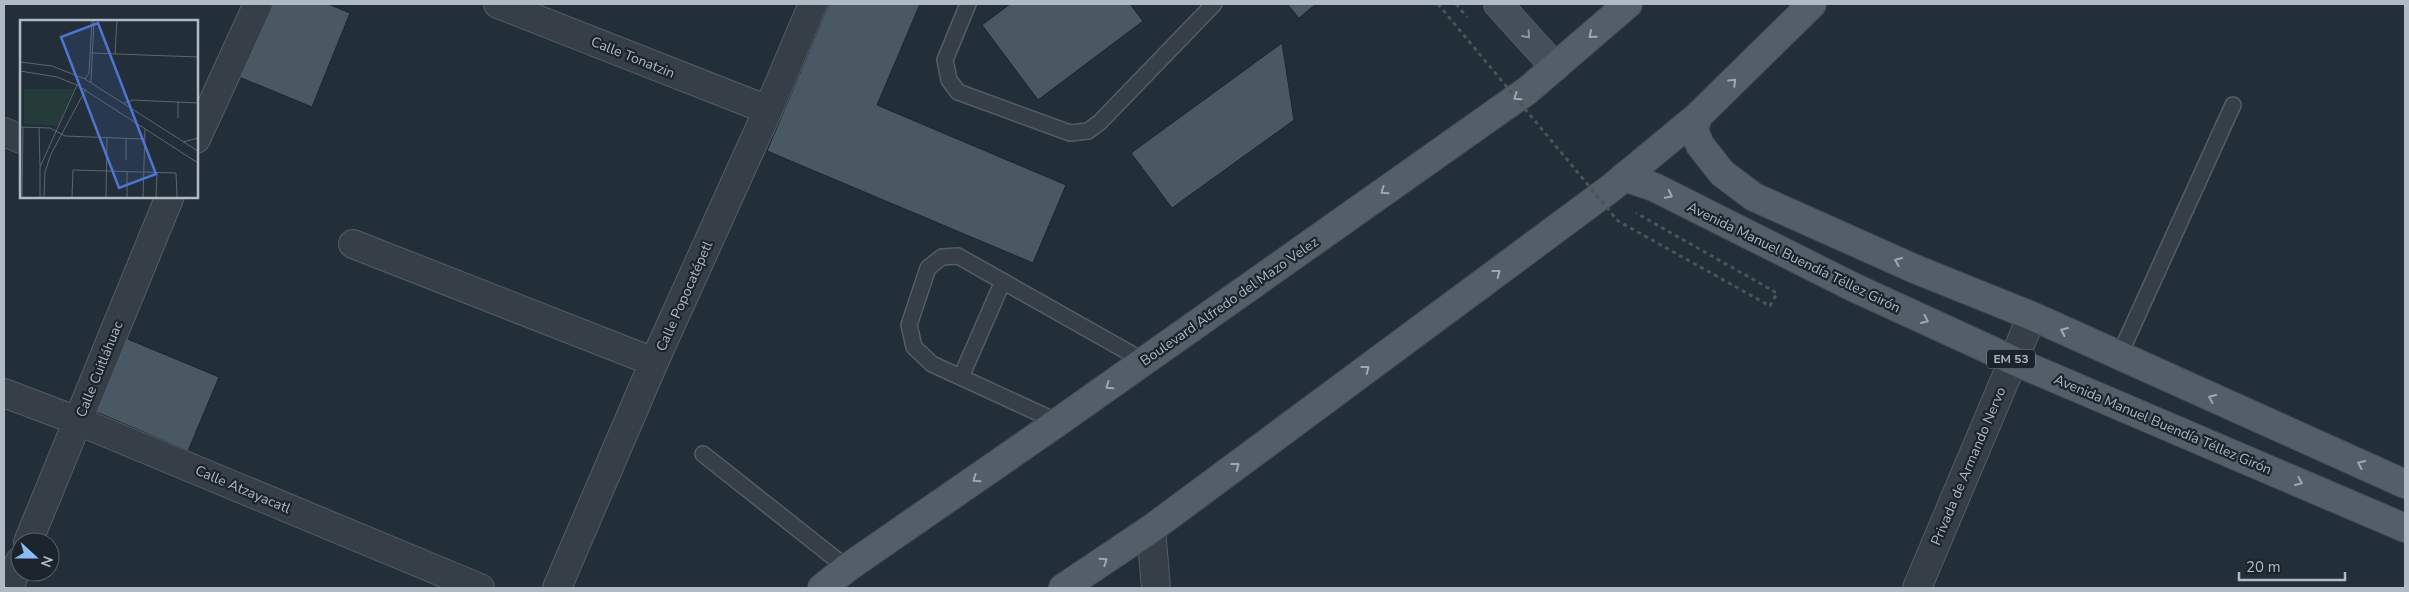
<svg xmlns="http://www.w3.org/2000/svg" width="2409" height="592" viewBox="0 0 2409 592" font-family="'Nunito Sans',sans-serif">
<rect width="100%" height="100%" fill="#222e38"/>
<path fill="#4a5863" stroke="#1d262f" d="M263,4H328L350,13L312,107L234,75Z
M829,4H920L877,105L1066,185L1033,263L767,151Z
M1010,4H1130L1143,21L1038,100L982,25Z
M1287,4H1316L1299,18Z
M1282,43L1294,120L1172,208L1131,153Z
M118,335L219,377L188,451L87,408Z"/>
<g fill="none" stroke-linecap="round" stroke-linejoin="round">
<g stroke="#535d66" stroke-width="18">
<path id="service" d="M968,4L945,60L949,80L958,92L1070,133L1088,131L1100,122L1214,4
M2119,356L2233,105
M961,377L1003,281
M1058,422L932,364L914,347L909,325L928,268L942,257L958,256L1144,361
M703,454L847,568"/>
</g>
<g stroke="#535d66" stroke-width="30">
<path id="minor" d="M498,4L768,110
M4,132L21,139
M196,139L258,4
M353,244L654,362
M4,393L78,421L480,588
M28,542L170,196
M9,588L20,561
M557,588L654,362L768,110L813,4
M1917,588L2032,316"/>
</g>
<g stroke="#535d66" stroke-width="30">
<path id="tertiary" d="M1151,529L1156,588"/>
</g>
<g stroke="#535d66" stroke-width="30">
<path id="secondary" d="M1498,4L1555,67"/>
</g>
<g stroke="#424b54" stroke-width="30">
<path id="primary" d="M1698,116L1694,130L1700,145L1722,173L1754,197L1915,269L2032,316L2405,484
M1624,177L1654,187L1853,287L2012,360L2405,528
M822,588L847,568L1058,422L1528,90L1628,4
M1063,588L1151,529L1611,188L1698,116L1812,4"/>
</g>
<path stroke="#445758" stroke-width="3" stroke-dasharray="4 4" stroke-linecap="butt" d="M1456,4L1467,17"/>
<use href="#service" stroke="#363f48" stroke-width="15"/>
<use href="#minor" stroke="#363f48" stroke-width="28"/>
<use href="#tertiary" stroke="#363f48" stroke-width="28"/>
<use href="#secondary" stroke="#444f5b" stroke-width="28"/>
<use href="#primary" stroke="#545e68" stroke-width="28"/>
<path stroke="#445758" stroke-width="3" stroke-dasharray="4 4" stroke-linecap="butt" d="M1438,4L1618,221L1770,306L1777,293L1636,213"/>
</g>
<defs><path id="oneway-chevron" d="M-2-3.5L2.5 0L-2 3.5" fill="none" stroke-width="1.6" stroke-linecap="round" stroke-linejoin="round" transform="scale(1.25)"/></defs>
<use stroke="#8a959f" href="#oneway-chevron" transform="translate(1527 35) rotate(48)"/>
<g stroke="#9ea8b2">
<use href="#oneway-chevron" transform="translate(1592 35) rotate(139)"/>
<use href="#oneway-chevron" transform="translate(1733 82) rotate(-44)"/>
<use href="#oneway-chevron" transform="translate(1517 97) rotate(145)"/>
<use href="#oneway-chevron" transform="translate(1384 191) rotate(145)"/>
<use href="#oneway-chevron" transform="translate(1669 195) rotate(27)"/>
<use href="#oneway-chevron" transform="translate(1898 261) rotate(-156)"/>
<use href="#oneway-chevron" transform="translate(1497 273) rotate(-37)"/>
<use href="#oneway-chevron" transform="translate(1925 320) rotate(24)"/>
<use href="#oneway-chevron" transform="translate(2064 331) rotate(-155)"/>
<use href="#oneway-chevron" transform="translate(1366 369) rotate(-37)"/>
<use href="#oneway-chevron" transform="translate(1109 386) rotate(145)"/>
<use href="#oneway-chevron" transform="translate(2212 398) rotate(-156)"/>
<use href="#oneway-chevron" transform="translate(2361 464) rotate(-156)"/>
<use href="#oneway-chevron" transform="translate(1236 466) rotate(-37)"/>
<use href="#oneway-chevron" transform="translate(976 479) rotate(145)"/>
<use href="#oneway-chevron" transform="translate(2299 482) rotate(23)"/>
<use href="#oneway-chevron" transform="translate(1104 561) rotate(-34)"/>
</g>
<g text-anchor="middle" stroke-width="4.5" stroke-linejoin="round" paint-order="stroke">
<rect fill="#1b242d" stroke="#838d97" stroke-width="1" x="1987" y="349.5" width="48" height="19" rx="4"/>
<g font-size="12" font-weight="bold" fill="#b0bac4">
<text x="2011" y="363">EM 53</text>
</g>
<g font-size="14" fill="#b0bac4" stroke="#1b242d">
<text transform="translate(633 57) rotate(22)" y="5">Calle Tonatzin</text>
<text transform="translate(1794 257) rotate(26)" y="5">Avenida Manuel Buendía Téllez Girón</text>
<text transform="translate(684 296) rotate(-66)" y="5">Calle Popocatépetl</text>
<text transform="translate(1229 301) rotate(-35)" y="5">Boulevard Alfredo del Mazo Velez</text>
<text transform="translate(99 369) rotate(-68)" y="5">Calle Cuitláhuac</text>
<text transform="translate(2163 424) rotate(23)" y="5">Avenida Manuel Buendía Téllez Girón</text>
<text transform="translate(1968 466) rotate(-67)" y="5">Privada de Armando Nervo</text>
<text transform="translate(243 489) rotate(23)" y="5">Calle Atzayacatl</text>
</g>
</g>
<g transform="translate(20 20)">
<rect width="178" height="178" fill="#222e38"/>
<path d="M4,69H53L38,106L4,104Z" fill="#253b3a"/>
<path fill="none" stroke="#5b6670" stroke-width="1" d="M71,33L178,37M95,34L97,0M0,42L32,46L65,59L178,131M0,51L37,57L57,65L178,143M65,59L69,53L72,0M71,62L74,0M104,83L113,80L178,83M158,98V82M0,107L30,108L45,116L124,119M19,108L20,146M163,122L178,118M106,140V118M2,177L3,107M20,177V147L57,65M24,177L25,152L31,134L66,69M52,177L53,150L156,153L157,177M86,177L87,117M107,177V152M123,177L125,109M136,177L137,153"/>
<path fill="#5074d1" fill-opacity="0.15" stroke="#5074d1" stroke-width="2.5" d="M78,3L136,154L99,168L41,17Z"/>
<rect width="178" height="178" fill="none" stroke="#b0bac4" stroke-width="2.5"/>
</g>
<rect width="2409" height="592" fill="none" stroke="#b0bac4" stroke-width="10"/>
<g transform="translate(35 557) rotate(111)"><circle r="24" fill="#1b242d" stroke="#576069"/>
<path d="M0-4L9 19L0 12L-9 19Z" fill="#88bcf2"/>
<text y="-8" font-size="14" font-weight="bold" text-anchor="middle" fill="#b0bac4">N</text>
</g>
<path d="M2239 572v8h106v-8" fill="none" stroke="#b0bac4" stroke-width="2.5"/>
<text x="2246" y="572" font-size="15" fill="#b0bac4" stroke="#1b242d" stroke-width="4" paint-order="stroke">20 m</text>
</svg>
